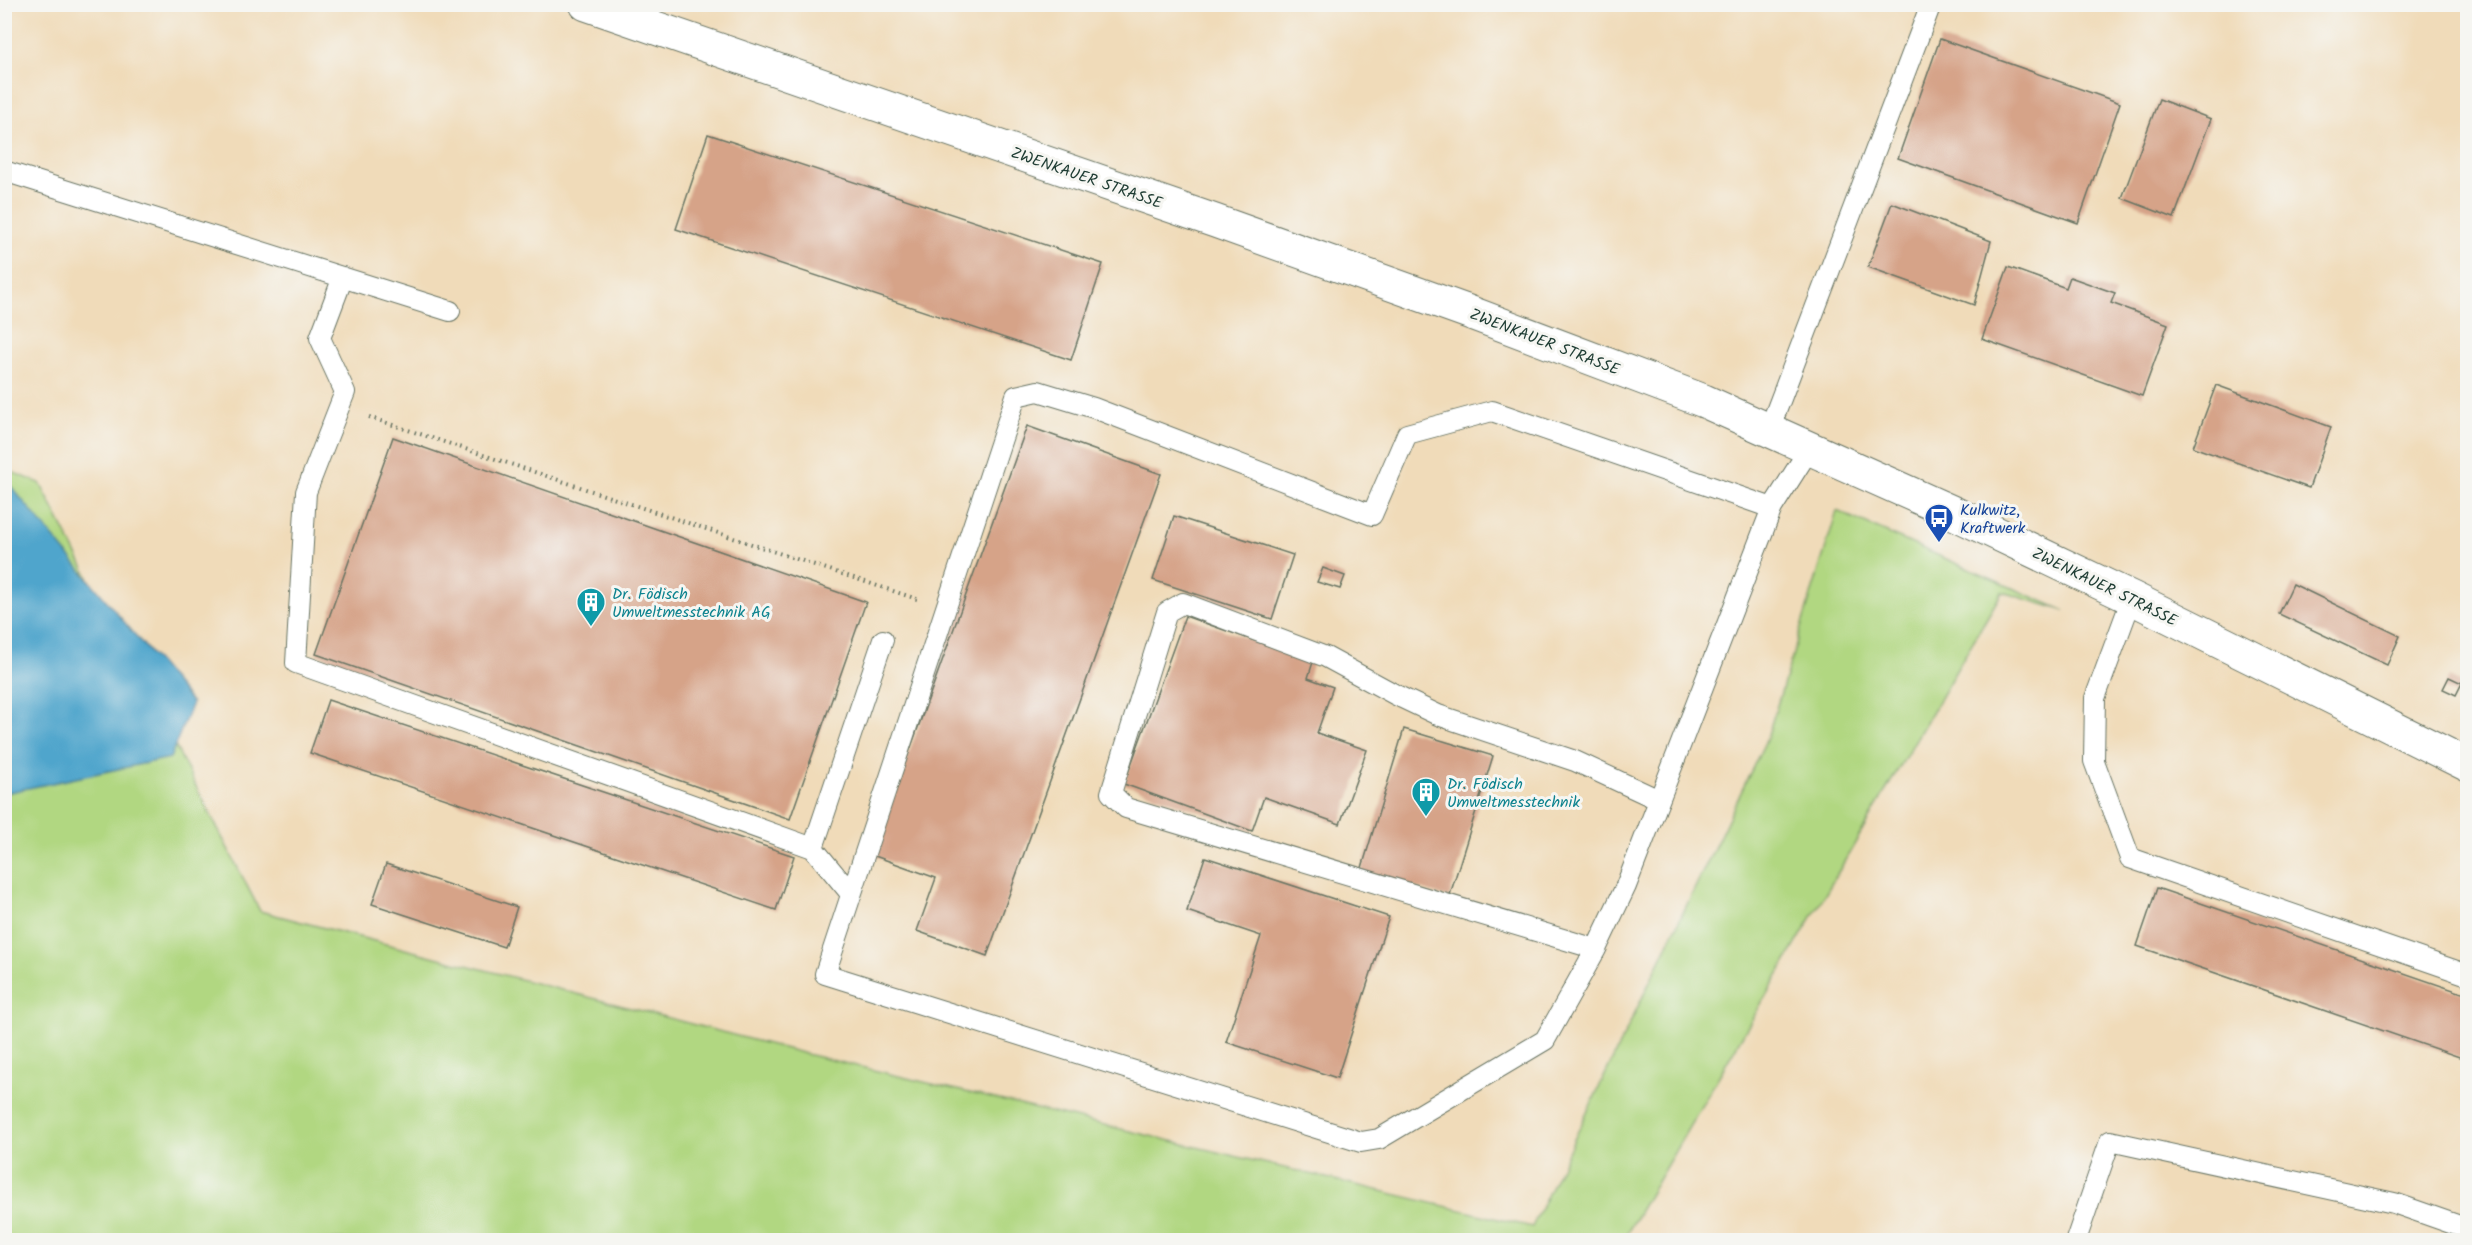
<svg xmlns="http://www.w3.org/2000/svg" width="2472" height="1245" viewBox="0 0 2472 1245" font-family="Kalam,sans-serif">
<rect width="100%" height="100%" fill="#f6f6f2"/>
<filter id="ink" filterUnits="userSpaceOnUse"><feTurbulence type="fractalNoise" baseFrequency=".0167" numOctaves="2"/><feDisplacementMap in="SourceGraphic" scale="12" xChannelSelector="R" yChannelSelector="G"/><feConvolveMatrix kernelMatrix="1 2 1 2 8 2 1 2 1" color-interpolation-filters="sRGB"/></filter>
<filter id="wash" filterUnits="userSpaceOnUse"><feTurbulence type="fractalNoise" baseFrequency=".008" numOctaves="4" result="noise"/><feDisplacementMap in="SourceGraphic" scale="24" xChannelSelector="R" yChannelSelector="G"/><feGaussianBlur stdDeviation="1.35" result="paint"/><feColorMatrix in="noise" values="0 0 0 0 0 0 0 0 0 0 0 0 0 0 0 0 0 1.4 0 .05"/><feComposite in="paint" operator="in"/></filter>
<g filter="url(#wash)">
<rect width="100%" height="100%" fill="#f0dbb9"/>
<path fill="#b1d781" stroke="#688a5a" stroke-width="1.5" d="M4,469L40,483L260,911L806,1054L1532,1227L1767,738L1837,511L2065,611L2002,592L1623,1240H5Z"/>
<path fill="#50a5cc" stroke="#387180" stroke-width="1.5" d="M4,478L192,703L170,758L5,793Z"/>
<g id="blocks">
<path fill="#d6a388" d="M1940,39L2120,103L2078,223L1898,158Z
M2159,99L2211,119L2174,218L2122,198Z
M708,134L1103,264L1071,360L676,229Z
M1892,203L1991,241L1974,305L1868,267Z
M2008,267L2066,288L2070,277L2115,293L2111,303L2168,324L2142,396L1982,339Z
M2216,385L2331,427L2309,488L2193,447Z
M1027,426L1161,474L987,956L917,931L936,878L872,855Z
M393,437L866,602L790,819L316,654Z
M1174,516L1293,555L1272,619L1153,580Z
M1323,568L1345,576L1340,589L1317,582Z
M2293,584L2400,636L2387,665L2279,614Z
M1185,616L1313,662L1308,678L1333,687L1317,733L1367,750L1340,824L1264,797L1252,831L1124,784Z
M2449,677L2462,683L2456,695L2443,689Z
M328,700L794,856L776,910L310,753Z
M1404,729L1493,756L1449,898L1361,871Z
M1205,857L1389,917L1337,1078L1226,1042L1261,936L1187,911Z
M386,864L517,907L504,947L372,904Z
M2157,888L2468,995V1060L2137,946Z"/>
</g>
</g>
<g filter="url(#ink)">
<use href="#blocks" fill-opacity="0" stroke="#687463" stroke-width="1.5"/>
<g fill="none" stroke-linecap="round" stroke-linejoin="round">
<g stroke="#687463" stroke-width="22">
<path id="lane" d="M4,171L450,311
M343,277L320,338L345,392L306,492L296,663L813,848L851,894
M1769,430L1931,4
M2132,598L2095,698L2094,761L2130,858L2468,975
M1659,800L1575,761L1438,715L1396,695L1326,657L1183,603L1167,612L1111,793L1126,808L1596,949L1626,886L1772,508L1810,448
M813,848L883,640
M1596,949L1545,1040L1379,1139L1361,1142L825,974L1016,396L1038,391L1094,408L1372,515L1407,434L1492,411L1772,508
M2076,1240L2110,1141L2394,1203L2468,1229"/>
</g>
<g stroke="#687463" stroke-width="35">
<path id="primary" d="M586,4L1215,221L1466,311L1704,401L1956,514L2132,598L2468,765"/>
</g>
<path stroke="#687463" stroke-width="4" stroke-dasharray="1.5 4.5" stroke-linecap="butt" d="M369,417L917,599"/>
<use href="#lane" stroke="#fff" stroke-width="20"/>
<use href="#primary" stroke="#fff" stroke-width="33"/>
</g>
</g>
<defs>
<g id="bus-pin" transform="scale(1.5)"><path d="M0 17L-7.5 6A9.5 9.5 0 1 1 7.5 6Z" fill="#1a4fb4" stroke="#f6f6f2"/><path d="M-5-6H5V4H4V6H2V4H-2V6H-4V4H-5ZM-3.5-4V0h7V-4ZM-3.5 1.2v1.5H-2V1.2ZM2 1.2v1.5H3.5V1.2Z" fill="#fff"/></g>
<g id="building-pin" transform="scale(1.5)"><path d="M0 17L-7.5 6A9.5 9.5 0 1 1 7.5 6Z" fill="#0f9aa8" stroke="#f6f6f2"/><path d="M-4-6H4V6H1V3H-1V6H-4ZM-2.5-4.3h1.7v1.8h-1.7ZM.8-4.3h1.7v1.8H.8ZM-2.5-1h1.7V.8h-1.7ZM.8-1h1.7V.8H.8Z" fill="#fff"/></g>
</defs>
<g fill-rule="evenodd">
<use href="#bus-pin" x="1939" y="518"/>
<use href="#building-pin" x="591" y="602"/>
<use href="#building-pin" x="1426" y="792"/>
</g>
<g text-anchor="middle" stroke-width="6" stroke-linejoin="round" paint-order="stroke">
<g font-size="16" fill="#1f3d34" stroke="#f6f6f2">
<text transform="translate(1087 177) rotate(19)" y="6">ZWENKAUER STRASSE</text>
<text transform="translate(1545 341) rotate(21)" y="6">ZWENKAUER STRASSE</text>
<text transform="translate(2105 586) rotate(26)" y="6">ZWENKAUER STRASSE</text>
</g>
<g font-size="16" fill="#164399" stroke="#f6f6f2" text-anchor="start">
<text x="1960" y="515">Kulkwitz,<tspan x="1960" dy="18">Kraftwerk</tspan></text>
</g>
<g font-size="16" fill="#0d838f" stroke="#f6f6f2" text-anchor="start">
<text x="612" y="599">Dr. Födisch<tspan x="612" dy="18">Umweltmesstechnik AG</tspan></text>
<text x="1447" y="789">Dr. Födisch<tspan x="1447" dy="18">Umweltmesstechnik</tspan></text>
</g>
</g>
<rect width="2472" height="1245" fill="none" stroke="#f6f6f2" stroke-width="24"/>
</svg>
